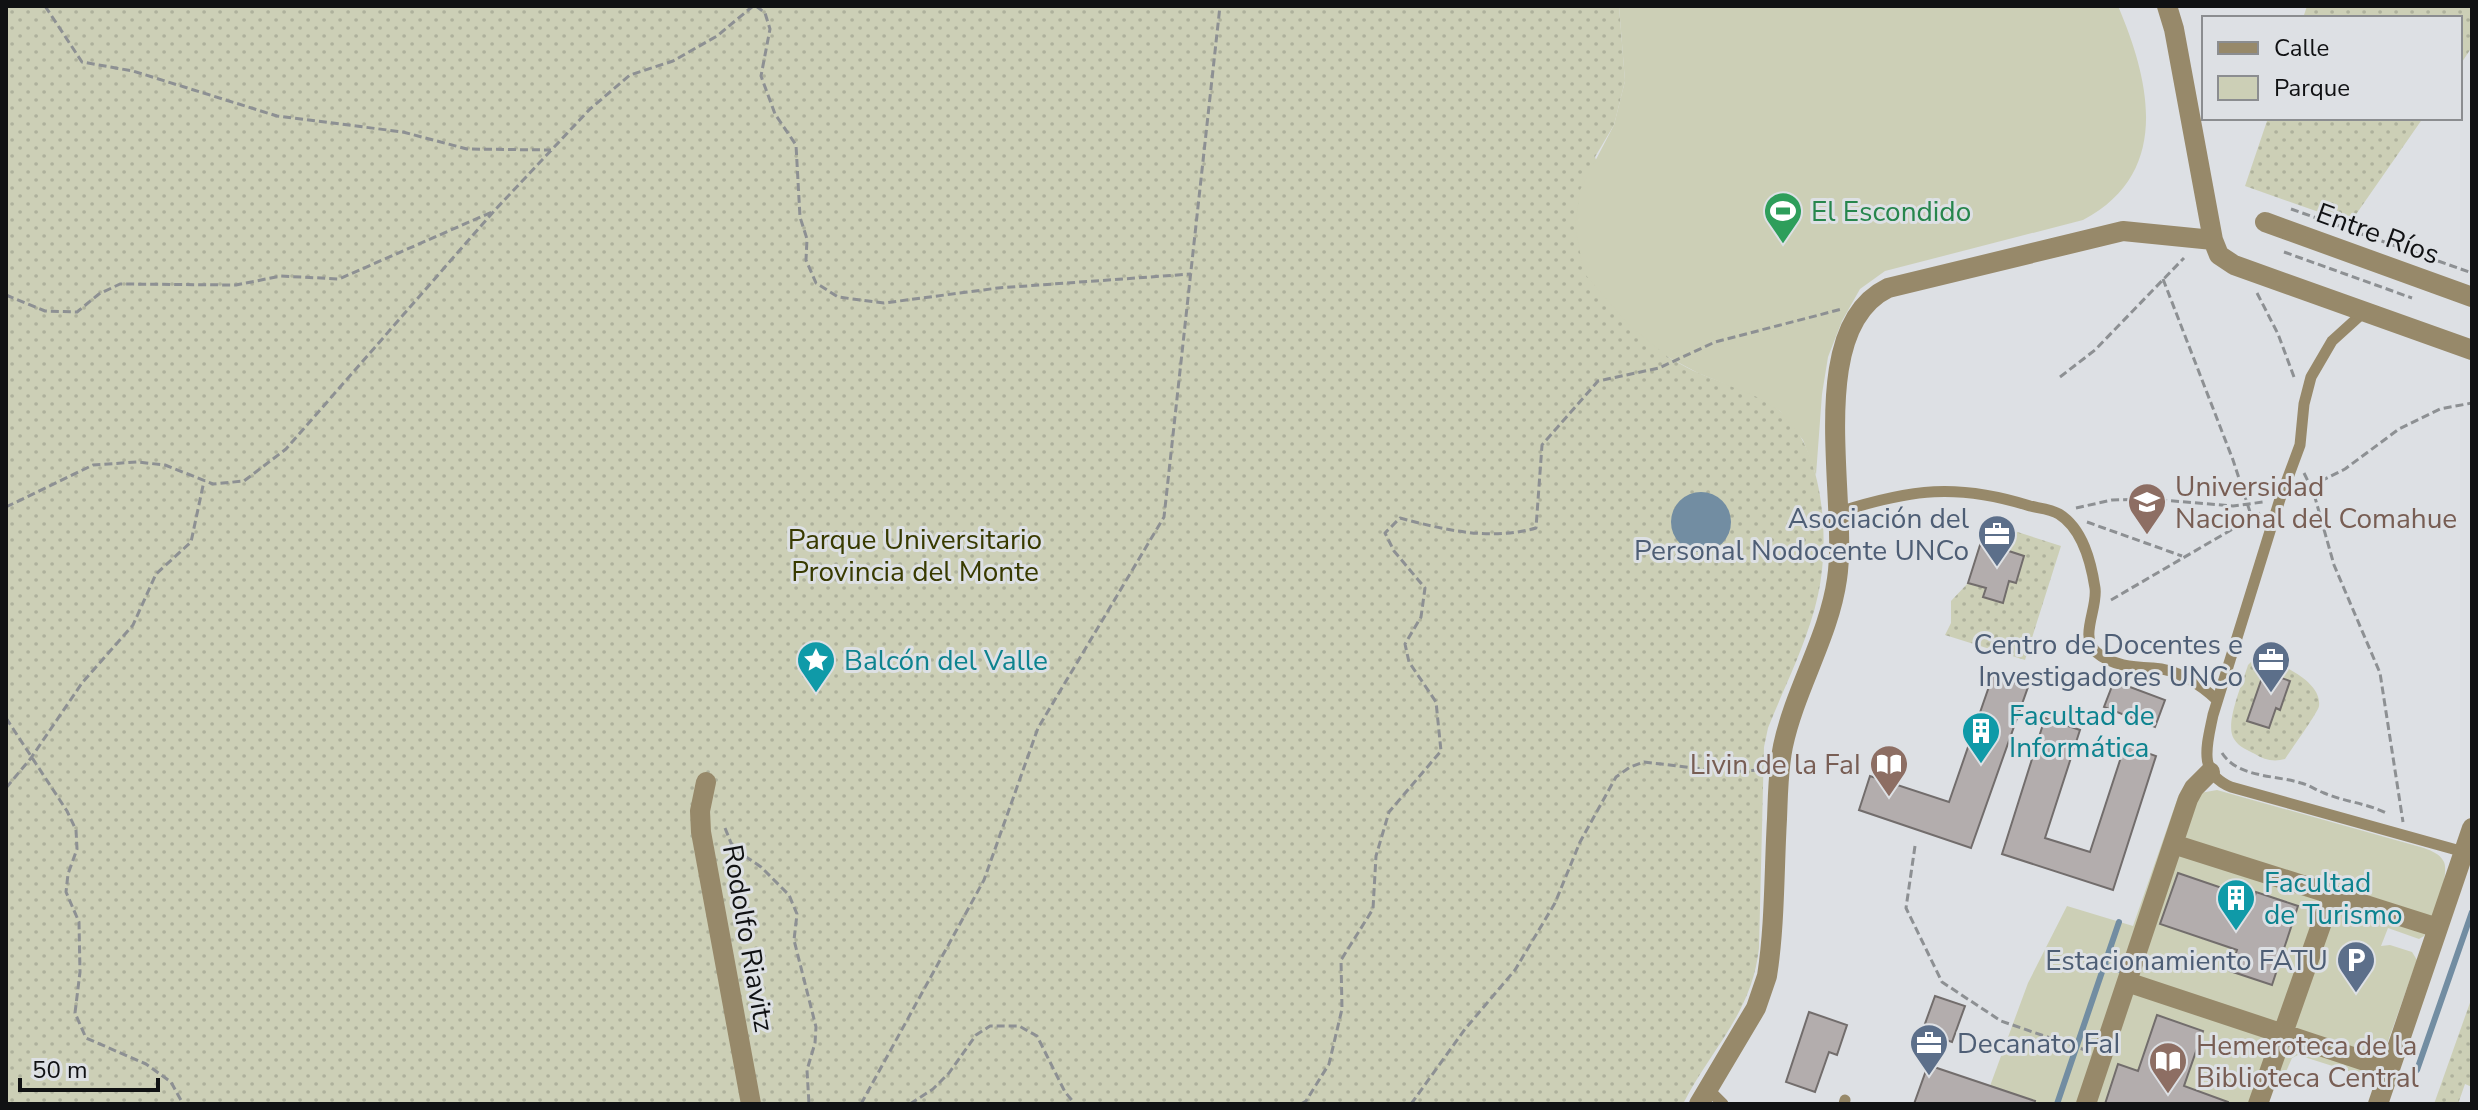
<svg xmlns="http://www.w3.org/2000/svg" width="2478" height="1110" viewBox="0 0 2478 1110" font-family="'Nunito Sans',sans-serif">
<defs>
<pattern id="grass-dots" width="8" height="8" patternUnits="userSpaceOnUse" patternTransform="scale(2)"><rect width="8" height="8" fill="#cccfb6"/><path d="M2 2h.1M6 6h.1" fill="none" stroke="#aeb19c" stroke-width="1.8" stroke-linecap="round"/></pattern>
</defs>
<rect width="100%" height="100%" fill="#dde0e4"/>
<path fill="url(#grass-dots)" d="M6,6H1619L1625,81L1614,125L1595,157L1668,357C1679,363 1690,370 1701,374C1726,385 1757,392 1779,410C1825,449 1830,541 1818,595C1808,641 1785,685 1768,728L1764,747L1759,948C1752,1013 1711,1049 1683,1104H6Z
M2307,6H2472V47L2460,65V18H2303Z
M2268,118H2423L2350,223L2245,186Z
M1986,522L2061,546L2025,660L1945,635L1951,623V601L1968,583Z
M2272,661C2289,668 2322,684 2319,706C2319,711 2290,751 2285,759C2274,762 2264,760 2255,754C2247,750 2239,747 2234,739C2224,725 2243,682 2248,665L2251,662Z
M2472,997V1087L2465,1084L2458,1104H2434Z"/>
<path fill="#cccfb6" fill-rule="evenodd" d="M1619,6H2118C2151,83 2171,174 2083,220L1885,271L1860,289L1842,321L1828,357L1822,394L1816,475L1803,440L1780,411L1757,397L1698,373L1668,357L1628,324L1584,273L1575,227L1580,190L1614,125L1625,81Z
M2217,790L2424,848C2432,851 2440,854 2444,862C2450,877 2431,921 2424,936L2419,939L2388,928L2381,946L2390,945L2412,952L2417,960L2376,1075L2367,1077L2298,1055L2292,1058L2285,1074L2273,1070L2261,1104H2200L2203,1093L2118,1065L2105,1104H2010L1990,1086L2028,983L2067,906L2133,926L2178,797ZM2178,873L2254,899L2257,892L2298,906L2271,985L2230,971L2238,946L2217,944L2160,924Z"/>
<path fill="#728da2" d="M1671 522a30 30 0 1 1 60 0a30 30 0 1 1-60 0Z"/>
<g fill="none" stroke-linecap="round" stroke-linejoin="round">
<path stroke="#728da2" stroke-width="6" d="M2104,965L2119,970
M2417,1070L2472,912
M2057,1104L2119,922"/>
</g>
<path fill="#b3adad" stroke="#726d6c" stroke-width="2" d="M1981,542L2024,556L2016,583L2009,581L2003,603L1983,597L1986,588L1968,583Z
M2264,672L2290,681L2280,710L2276,708L2269,728L2247,721Z
M1993,675L2028,687L1971,848L1859,810L1870,776L1949,802Z
M2114,681L2165,700L2155,727L2104,707Z
M2045,718L2080,730L2045,838L2090,852L2125,745L2156,756L2113,890L2002,854Z
M2178,873L2254,899L2256,892L2298,906L2272,985L2230,971L2237,950L2160,924Z
M1935,996L1965,1006L1952,1042L1922,1032Z
M1809,1012L1847,1025L1837,1055L1829,1052L1815,1092L1786,1082Z
M2157,1015L2203,1031L2184,1086L2228,1102V1104H2105L2118,1064L2138,1071Z
M1928,1065L2035,1101L2034,1104H1914Z"/>
<g fill="none" stroke-linecap="round" stroke-linejoin="round">
<path stroke="#8d9093" stroke-width="3" stroke-dasharray="8 4" stroke-linecap="butt" d="M45,6L82,62L133,71L277,116L403,132L467,149L551,150
M756,6L765,13L770,29L761,76L775,114L796,145L800,217L807,239L806,260L816,283L838,297L884,303L998,288L1191,274
M2291,209L2472,273
M2284,252L2412,298
M2163,279L2233,460L2252,518
M2257,293L2278,334L2294,377
M6,295L45,311L77,312L99,294L120,284L236,285L281,276L339,279L492,212
M2060,377L2095,350L2184,258
M2304,473L2314,494L2334,565L2380,673L2403,822
M2299,492L2345,469L2399,429L2440,409L2472,403
M6,507L93,465L137,462L165,465L213,484L244,481L286,449L494,211L590,109L630,75L673,61L717,36L753,6
M2076,508L2112,500L2149,499L2233,506L2263,502
M2087,522L2182,556
M2111,600L2260,513
M6,718L67,811L76,830L77,849L68,874L66,892L79,922L80,972L75,1013L86,1038L146,1064L171,1082L183,1104
M2222,753C2238,778 2276,775 2301,783C2309,785 2316,790 2324,793C2345,802 2367,803 2388,814
M6,788L31,758L82,683L133,625L156,574L191,542L204,481
M725,828L733,848L761,867L789,895L797,914L794,940L816,1027L815,1043L807,1070L809,1104
M1915,846L1906,908L1942,982L2001,1021L2085,1050
M861,1104L984,880L1038,728L1164,517L1220,6
M910,1104L933,1089L949,1073L976,1035L990,1026H1019L1037,1036L1065,1092L1075,1104
M1301,1104L1306,1101L1329,1064L1342,1009L1341,960L1373,909L1376,856L1389,812L1441,751L1436,702L1409,662L1405,644L1421,617L1425,588L1394,551L1385,533L1400,518C1445,530 1490,541 1536,528L1542,445L1598,381L1659,368L1715,342L1842,309
M1411,1104L1465,1029L1515,970L1555,903L1580,842L1616,777L1630,767L1644,762L1728,772L1759,770"/>
<path stroke="#97896a" stroke-width="11" d="M2364,312L2332,341L2311,377L2304,404L2300,445L2280,499L2213,715C2207,745 2197,773 2231,787L2464,852
M1839,512C1911,489 1957,483 2030,506C2038,508 2051,509 2059,514C2083,529 2091,562 2095,588C2098,609 2079,636 2096,652C2112,666 2134,667 2153,668C2177,669 2201,685 2217,700
M1708,1089L1723,1104
M1844,1104L1845,1100"/>
<path stroke="#97896a" stroke-width="20" d="M2167,6L2174,29L2213,240L2219,255L2234,265L2472,350
M2265,222L2472,297
M706,782L700,811L701,832L751,1104
M2173,844L2438,928
M2127,982L2389,1069
M1699,1104L1756,1008L1767,976C1775,925 1774,871 1777,819C1778,795 1778,770 1783,746C1795,689 1829,636 1837,579C1849,501 1803,329 1888,288L2123,231L2213,240
M2086,1104L2188,799L2194,788L2210,772
M2258,1104L2332,894
M2378,1104L2472,828"/>
</g>
<defs>
<g id="stadium-pin" transform="scale(2)"><path d="M0 17L-7.5 6A9.5 9.5 0 1 1 7.5 6Z" fill="#2e9e5b" stroke="#dde0e4"/><path d="M0-5a6.5 5 0 1 0 0 10a6.5 5 0 1 0 0-10ZM-3.5-1.8h7v3.6h-7Z" fill="#fff"/></g>
<g id="university-pin" transform="scale(2)"><path d="M0 17L-7.5 6A9.5 9.5 0 1 1 7.5 6Z" fill="#8d6e63" stroke="#dde0e4"/><path d="M0-5L7-2L0 1L-7-2ZM-4 1L0 2.5L4 1V4Q0 6-4 4Z" fill="#fff"/></g>
<g id="office-pin" transform="scale(2)"><path d="M0 17L-7.5 6A9.5 9.5 0 1 1 7.5 6Z" fill="#5c6f8a" stroke="#dde0e4"/><path d="M-6-3h4V-5.5h4V-3h4V5H-6ZM-1-4.5V-3h2v-1.5ZM-6 0V1H6V0Z" fill="#fff"/></g>
<g id="sight-pin" transform="scale(2)"><path d="M0 17L-7.5 6A9.5 9.5 0 1 1 7.5 6Z" fill="#0f9aa8" stroke="#dde0e4"/><path d="M0-6L1.8-2.2L6-1.7L2.9 1.2L3.7 5.4L0 3.3L-3.7 5.4L-2.9 1.2L-6-1.7L-1.8-2.2Z" fill="#fff"/></g>
<g id="building-pin" transform="scale(2)"><path d="M0 17L-7.5 6A9.5 9.5 0 1 1 7.5 6Z" fill="#0f9aa8" stroke="#dde0e4"/><path d="M-4-6H4V6H1V3H-1V6H-4ZM-2.5-4.3h1.7v1.8h-1.7ZM.8-4.3h1.7v1.8H.8ZM-2.5-1h1.7V.8h-1.7ZM.8-1h1.7V.8H.8Z" fill="#fff"/></g>
<g id="library-pin" transform="scale(2)"><path d="M0 17L-7.5 6A9.5 9.5 0 1 1 7.5 6Z" fill="#8d6e63" stroke="#dde0e4"/><path d="M-6-4Q-3-5.5-.7-3.5V5Q-3 3-6 4ZM6-4Q3-5.5 .7-3.5V5Q3 3 6 4Z" fill="#fff"/></g>
<g id="parking-pin" transform="scale(2)"><path d="M0 17L-7.5 6A9.5 9.5 0 1 1 7.5 6Z" fill="#5c6f8a" stroke="#dde0e4"/><path d="M-3.5-5.5H1a3.5 3.5 0 0 1 0 7H-1V5.5H-3.5ZM-1-3.4V-.6H.8a1.4 1.4 0 0 0 0-2.8Z" fill="#fff"/></g>
</defs>
<g fill-rule="evenodd">
<use href="#stadium-pin" x="1783" y="211"/>
<use href="#university-pin" x="2147" y="502"/>
<use href="#office-pin" x="1997" y="534"/>
<use href="#sight-pin" x="816" y="660"/>
<use href="#office-pin" x="2271" y="660"/>
<use href="#building-pin" x="1981" y="731"/>
<use href="#library-pin" x="1889" y="764"/>
<use href="#building-pin" x="2236" y="898"/>
<use href="#parking-pin" x="2356" y="960"/>
<use href="#office-pin" x="1929" y="1043"/>
<use href="#library-pin" x="2168" y="1061"/>
</g>
<g text-anchor="middle" stroke-width="6" stroke-linejoin="round" paint-order="stroke">
<g font-size="28" fill="#27864d" stroke="#dde0e4" text-anchor="start">
<text x="1811" y="221">El Escondido</text>
</g>
<g font-size="28" fill="#101113" stroke="#dde0e4">
<text transform="translate(2378 233) rotate(20)" y="10">Entre Ríos</text>
<text transform="translate(749 938) rotate(80)" y="10">Rodolfo Riavitz</text>
</g>
<g font-size="28" fill="#785e54" stroke="#dde0e4" text-anchor="start">
<text x="2175" y="496">Universidad<tspan x="2175" dy="32">Nacional del Comahue</tspan></text>
<text x="1861" y="774" text-anchor="end">Livin de la FaI</text>
<text x="2196" y="1055">Hemeroteca de la<tspan x="2196" dy="32">Biblioteca Central</tspan></text>
</g>
<g font-size="28" fill="#4e5e75" stroke="#dde0e4" text-anchor="end">
<text x="1969" y="528">Asociación del<tspan x="1969" dy="32">Personal Nodocente UNCo</tspan></text>
<text x="2243" y="654">Centro de Docentes e<tspan x="2243" dy="32">Investigadores UNCo</tspan></text>
<text x="2328" y="970">Estacionamiento FATU</text>
<text x="1957" y="1053" text-anchor="start">Decanato FaI</text>
</g>
<g font-size="28" fill="#383a00" stroke="#dde0e4">
<text x="915" y="549">Parque Universitario<tspan x="915" dy="32">Provincia del Monte</tspan></text>
</g>
<g font-size="28" fill="#0d838f" stroke="#dde0e4" text-anchor="start">
<text x="844" y="670">Balcón del Valle</text>
<text x="2009" y="725">Facultad de<tspan x="2009" dy="32">Informática</tspan></text>
<text x="2264" y="892">Facultad<tspan x="2264" dy="32">de Turismo</tspan></text>
</g>
</g>
<rect width="2478" height="1110" fill="none" stroke="#101113" stroke-width="16"/>
<rect x="2202" y="16" width="260" height="104" fill="#dde0e4" stroke="#8b8d90" stroke-width="2"/>
<rect x="2218" y="42" width="40" height="12" fill="#97896a" stroke="#8b8d90" stroke-width="2"/>
<text x="2274" y="56" font-size="24" fill="#101113">Calle</text>
<rect x="2218" y="76" width="40" height="24" fill="#cccfb6" stroke="#8b8d90" stroke-width="2"/>
<text x="2274" y="96" font-size="24" fill="#101113">Parque</text>
<path d="M20 1078v12h138v-12" fill="none" stroke="#101113" stroke-width="4"/>
<text x="32" y="1078" font-size="24" fill="#101113" stroke="#dde0e4" stroke-width="6" paint-order="stroke">50 m</text>
</svg>
